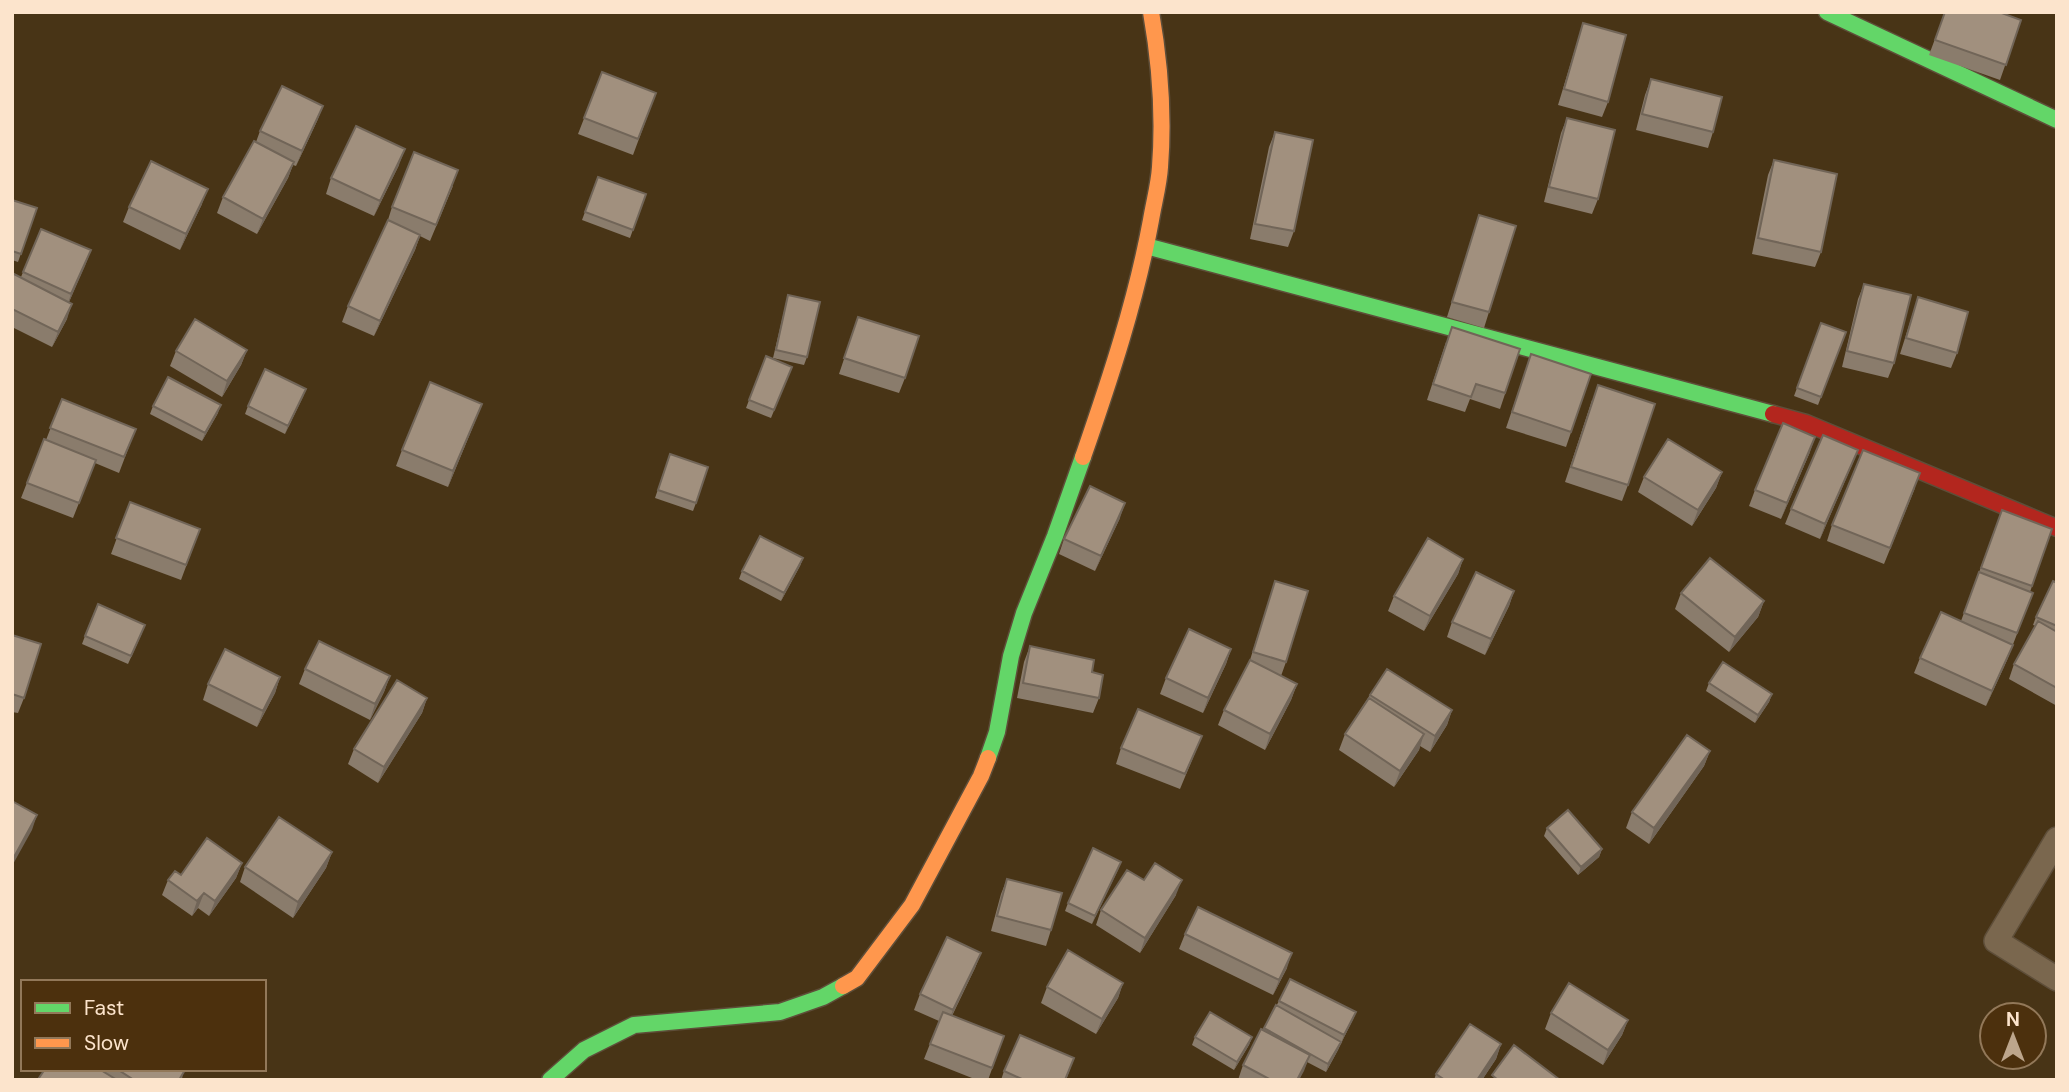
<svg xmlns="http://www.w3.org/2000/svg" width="2069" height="1092" viewBox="0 0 2069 1092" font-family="'DM Sans',sans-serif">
<rect width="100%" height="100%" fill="#483416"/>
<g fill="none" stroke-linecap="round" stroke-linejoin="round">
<g stroke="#5e4e39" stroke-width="26">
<path id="lane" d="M2057,839L1996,941L2057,979"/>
</g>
<g stroke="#5e4e39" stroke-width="19">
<path id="fast" d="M1827,12L2057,120
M1146,246L1773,414
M988,758L997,732L1011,656L1024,613L1055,536L1083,457
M550,1080L584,1050L634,1025L780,1012L823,997L843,986"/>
</g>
<g stroke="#5e4e39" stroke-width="19">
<path id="slow" d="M1083,457C1110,379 1136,301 1151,220C1154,202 1159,184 1160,167C1164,115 1160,63 1151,12
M843,986L857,978L912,905L981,776L988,758"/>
</g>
<g stroke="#5e4e39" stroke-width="19">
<path id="jam" d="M1773,414L1806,423L2057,528"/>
</g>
<use href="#lane" stroke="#7a674e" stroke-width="23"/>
<use href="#fast" stroke="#63d668" stroke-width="16"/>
<use href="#slow" stroke="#ff974d" stroke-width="16"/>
<use href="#jam" stroke="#b3261e" stroke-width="16"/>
</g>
<path fill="#8a7c6c" d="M1945,12L2021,20L2000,80L1929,55Z
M1583,23L1608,102L1602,117L1558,105Z
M602,72L656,93L633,155L578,134Z
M1651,79L1713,132L1708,148L1636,130L1645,95Z
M323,106L317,121L296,166L293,165L288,178L257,234L217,213L223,197L256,142L260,131Z
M1567,118L1598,199L1592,214L1544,202L1561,133Z
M1275,132L1294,231L1288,247L1250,239L1269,147Z
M1774,160L1821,252L1815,267L1752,254L1768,175Z
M399,165L374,216L326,194L331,178Z
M598,177L646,194L630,238L582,220Z
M453,186L430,241L420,236L415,250L374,336L342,322L348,306L387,223L392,207Z
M12,200L37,208L18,262L12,260Z
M202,204L180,250L123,222L129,207Z
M1479,215L1489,312L1484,328L1447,317Z
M41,229L91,250L69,302L67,319L52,347L12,327V273L21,277Z
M1864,284L1894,363L1888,378L1842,367L1858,299Z
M788,295L807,357L804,365L773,358L786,303Z
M1918,297L1957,353L1951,368L1900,354Z
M858,317L905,378L899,393L839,374Z
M1821,323L1846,332L1818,405L1794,396Z
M1446,342L1520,349L1500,409L1470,399L1465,412L1427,400Z
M247,350L241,365L222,397L170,366L176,351Z
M1531,354L1591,374L1566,447L1506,428Z
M766,356L792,367L771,418L746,408Z
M306,389L285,434L245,414L248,406Z
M62,399L130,444L119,473L95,463L73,518L21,498L44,439L46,440Z
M1592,400L1628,485L1622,501L1565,482Z
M153,406L218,413L202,441L150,414Z
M476,419L448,487L396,466L402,450Z
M1858,450L1820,539L1785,524L1791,509Z
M1810,452L1781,519L1749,506L1755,490Z
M670,454L696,503L693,511L655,498Z
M1722,472L1716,488L1692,526L1638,492L1644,477Z
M1915,488L1884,564L1827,541L1832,525Z
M130,502L200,529L181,580L111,554Z
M2002,510L2052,529L2030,592L2027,608L2007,660L1986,706L1914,673L1920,658L1961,621Z
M1120,518L1095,571L1059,554L1064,539Z
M803,558L800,566L781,601L739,579L742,571Z
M1463,559L1458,574L1424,631L1388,611L1394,596Z
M1275,581L1286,662L1281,676L1297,684L1291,700L1265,750L1218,725L1224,710L1249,663Z
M2057,583V706L2009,679L2014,664L2036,626L2033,625L2036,617Z
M1514,591L1509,606L1485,655L1447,637L1452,622Z
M1681,593L1764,601L1758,617L1729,652L1675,609Z
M142,633L128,664L82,644L85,636Z
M12,635L24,698L18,713L12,712Z
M1030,646L1099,698L1093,713L1017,698L1024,662Z
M1231,649L1226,664L1203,713L1160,694L1166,678Z
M305,669L390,676L384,692L370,720L299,684Z
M280,677L275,693L257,727L203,700L208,684Z
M1709,683L1772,694L1769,702L1755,723L1706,691Z
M1370,695L1452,710L1447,725L1430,752L1420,746L1419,750L1394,787L1339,750L1345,734Z
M427,698L422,713L378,783L348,764L354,749Z
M1202,736L1180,789L1116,764L1121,748Z
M1710,751L1704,766L1649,844L1626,828L1632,812Z
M1547,828L1602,849L1599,857L1578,875L1544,836Z
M332,852L326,868L293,918L240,882L245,867Z
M1121,862L1092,924L1065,911L1068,903Z
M242,863L236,878L209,916L198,908L192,916L162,895L168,880Z
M1007,879L1051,930L1046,946L991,931L1001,894Z
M1144,880L1176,895L1140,953L1096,925L1101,910Z
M1185,934L1287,968L1273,995L1179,949Z
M981,953L975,968L952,1016L1004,1036L988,1080H977L924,1059L939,1021L914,1010L920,994Z
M1123,983L1118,998L1096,1034L1041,1003L1047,987Z
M1279,1001L1356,1012L1338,1050L1326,1072L1307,1062L1299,1080H1238L1243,1065Z
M1551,1013L1628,1020L1622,1035L1603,1065L1545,1029Z
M1195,1037H1252L1249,1045L1234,1070L1192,1045Z
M1501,1044L1496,1059L1482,1080H1434L1436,1074Z
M1074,1058L1066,1080H1001L1004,1071Z
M45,1069H183L182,1080H39Z"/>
<path fill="#716558" d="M323,106L317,121L296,166L302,151Z
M405,149L399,165L374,216L380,201Z
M294,162L288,178L257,234L263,219Z
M208,189L202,204L180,250L186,234Z
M420,235L415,250L374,336L380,321Z
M91,250L85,266L66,309L71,294Z
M72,304L67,319L52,347L58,332Z
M247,350L241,365L222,397L227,381Z
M306,389L303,397L285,434L288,426Z
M482,404L476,419L448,487L453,471Z
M221,405L218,413L202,441L205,433Z
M1815,437L1810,452L1781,519L1787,503Z
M1858,450L1852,465L1820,539L1825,524Z
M1722,472L1716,488L1692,526L1698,510Z
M1125,503L1120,518L1095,571L1101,556Z
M803,558L800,566L781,601L784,593Z
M1463,559L1458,574L1424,631L1430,616Z
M1514,591L1509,606L1485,655L1491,639Z
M1764,601L1758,617L1729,652L1735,637Z
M2013,645L2007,660L1986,706L1992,691Z
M1231,649L1226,664L1203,713L1208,698Z
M390,676L384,692L370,720L375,704Z
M280,677L275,693L257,727L263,711Z
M1297,684L1291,700L1265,750L1270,734Z
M1772,694L1769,702L1755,723L1758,715Z
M427,698L422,713L378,783L384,767Z
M1452,710L1447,725L1430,752L1435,736Z
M1424,734L1419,750L1394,787L1400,771Z
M1710,751L1704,766L1649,844L1654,828Z
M37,815L32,830L12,866L14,857Z
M1602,849L1599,857L1578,875L1581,867Z
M332,852L326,868L293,918L298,902Z
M1121,862L1118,870L1092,924L1095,916Z
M242,863L236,878L209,916L215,901Z
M1182,880L1176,895L1140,953L1145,938Z
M204,893L198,908L192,916L197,901Z
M981,953L975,968L947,1025L953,1010Z
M1292,953L1287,968L1273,995L1279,980Z
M1123,983L1118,998L1096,1034L1102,1019Z
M1356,1012L1353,1020L1341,1043L1344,1035Z
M1628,1020L1622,1035L1603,1065L1608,1050Z
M1252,1037L1249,1045L1234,1070L1237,1062Z
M1341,1042L1338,1050L1326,1072L1328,1064Z
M1501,1044L1496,1059L1482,1080H1477Z
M1310,1055L1304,1071L1299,1080H1297Z"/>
<path fill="#a1907e" stroke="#716558" stroke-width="2" d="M1945,12H1999L2021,20L2006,65L1935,40Z
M1583,23L1626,35L1608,102L1564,89Z
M602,72L656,93L638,139L584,118Z
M1651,79L1722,97L1713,132L1642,114Z
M282,86L323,106L302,151L260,131Z
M1567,118L1615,130L1598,199L1549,187Z
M356,126L405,149L380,201L331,178Z
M1275,132L1313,140L1294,231L1255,224Z
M254,141L294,162L263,219L223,197Z
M414,152L458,170L436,225L392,207Z
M1774,160L1837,174L1821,252L1758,238Z
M151,161L208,189L186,234L129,207Z
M598,177L646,194L633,230L585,212Z
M12,200L37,208L21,254L12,251Z
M1479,215L1516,226L1489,312L1452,302Z
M388,220L420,235L380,321L348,306Z
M41,229L91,250L71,294L23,272Z
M12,273L72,304L58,332L12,309Z
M1864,284L1911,295L1894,363L1847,351Z
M788,295L820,302L807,357L776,350Z
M1918,297L1968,312L1957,353L1906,338Z
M858,317L919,336L905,378L844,358Z
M195,319L247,350L227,381L176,351Z
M1821,323L1846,332L1821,397L1797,388Z
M1452,327L1520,349L1505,393L1476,384L1471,397L1433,384Z
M1531,354L1591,374L1571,432L1512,412Z
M766,356L792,367L774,410L749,400Z
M265,369L306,389L288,426L248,406Z
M168,377L221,405L205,433L153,406Z
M430,382L482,404L453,471L402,450Z
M1598,385L1655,404L1628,485L1571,467Z
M62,399L136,429L124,457L50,428Z
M1783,423L1815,437L1787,503L1755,490Z
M1823,435L1858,450L1825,524L1791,509Z
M44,439L96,460L79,503L27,483Z
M1668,439L1722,472L1698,510L1644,477Z
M1863,450L1920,473L1890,548L1832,525Z
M670,454L708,467L696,503L658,490Z
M1090,486L1125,503L1101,556L1064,539Z
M130,502L200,529L186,565L116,538Z
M2002,510L2052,529L2032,586L1981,568Z
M760,536L803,558L784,593L742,571Z
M1428,538L1463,559L1430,616L1394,596Z
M1710,558L1764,601L1735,637L1681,593Z
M1476,572L1514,591L1491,639L1452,622Z
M1979,572L2033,593L2017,633L1964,613Z
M1275,581L1308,591L1286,662L1253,652Z
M2053,581L2057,583V626L2036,617Z
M98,604L145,625L131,656L85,636Z
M1941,612L2013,645L1992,691L1920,658Z
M2038,621L2057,632V688L2014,664Z
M1189,629L1231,649L1208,698L1166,678Z
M12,635L41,644L24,698L12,694Z
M319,641L390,676L375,704L305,669Z
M1030,646L1094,660L1092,672L1103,675L1099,698L1023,683Z
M225,649L280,677L263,711L208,684Z
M1250,660L1297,684L1270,734L1224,710Z
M1723,662L1772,694L1758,715L1709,683Z
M1387,669L1452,710L1435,736L1370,695Z
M397,680L427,698L384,767L354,749Z
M1369,698L1424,734L1400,771L1345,734Z
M1138,709L1202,736L1185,774L1121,748Z
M1687,735L1710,751L1654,828L1632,812Z
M12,801L37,815L14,857L12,856Z
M1568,810L1602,849L1581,867L1547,828Z
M279,817L332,852L298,902L245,867Z
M207,838L242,863L215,901L204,893L197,901L168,880L175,871L181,875Z
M1093,848L1121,862L1095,916L1068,903Z
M1155,863L1182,880L1145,938L1101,910L1127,870L1144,880Z
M1007,879L1062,893L1051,930L997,916Z
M1198,907L1292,953L1279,980L1185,934Z
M947,937L981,953L953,1010L920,994Z
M1068,950L1123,983L1102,1019L1047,987Z
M1290,979L1356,1012L1344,1035L1279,1001Z
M1569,983L1628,1020L1608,1050L1551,1013Z
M1276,1005L1341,1042L1328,1064L1264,1028Z
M943,1012L1004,1036L992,1068L930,1044Z
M1210,1012L1252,1037L1237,1062L1195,1037Z
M1470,1024L1501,1044L1477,1080H1445L1436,1074Z
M1261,1029L1310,1055L1297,1080H1271L1243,1065Z
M1020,1035L1074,1058L1065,1080H1024L1004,1071Z
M1514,1045L1560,1080H1498L1492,1075Z
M45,1069H99L117,1080H42L39,1078Z
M117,1069H183L185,1070L179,1080H134Z"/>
<rect width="2069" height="1092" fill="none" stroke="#fce4cc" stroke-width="28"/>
<rect x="21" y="980" width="245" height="91" fill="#4c300d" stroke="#927859" stroke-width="2"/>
<rect x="35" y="1003" width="35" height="10" fill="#63d668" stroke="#927859" stroke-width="2"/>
<text x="84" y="1015" font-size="21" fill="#fce4cc">Fast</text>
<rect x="35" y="1038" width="35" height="10" fill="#ff974d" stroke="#927859" stroke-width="2"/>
<text x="84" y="1050" font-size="21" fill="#fce4cc">Slow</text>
<g transform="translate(2013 1036)"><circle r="33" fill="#4c300d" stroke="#927859" stroke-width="2"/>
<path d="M0-5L12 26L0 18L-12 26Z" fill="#bda68c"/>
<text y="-10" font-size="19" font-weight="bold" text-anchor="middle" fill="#fce4cc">N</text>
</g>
</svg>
